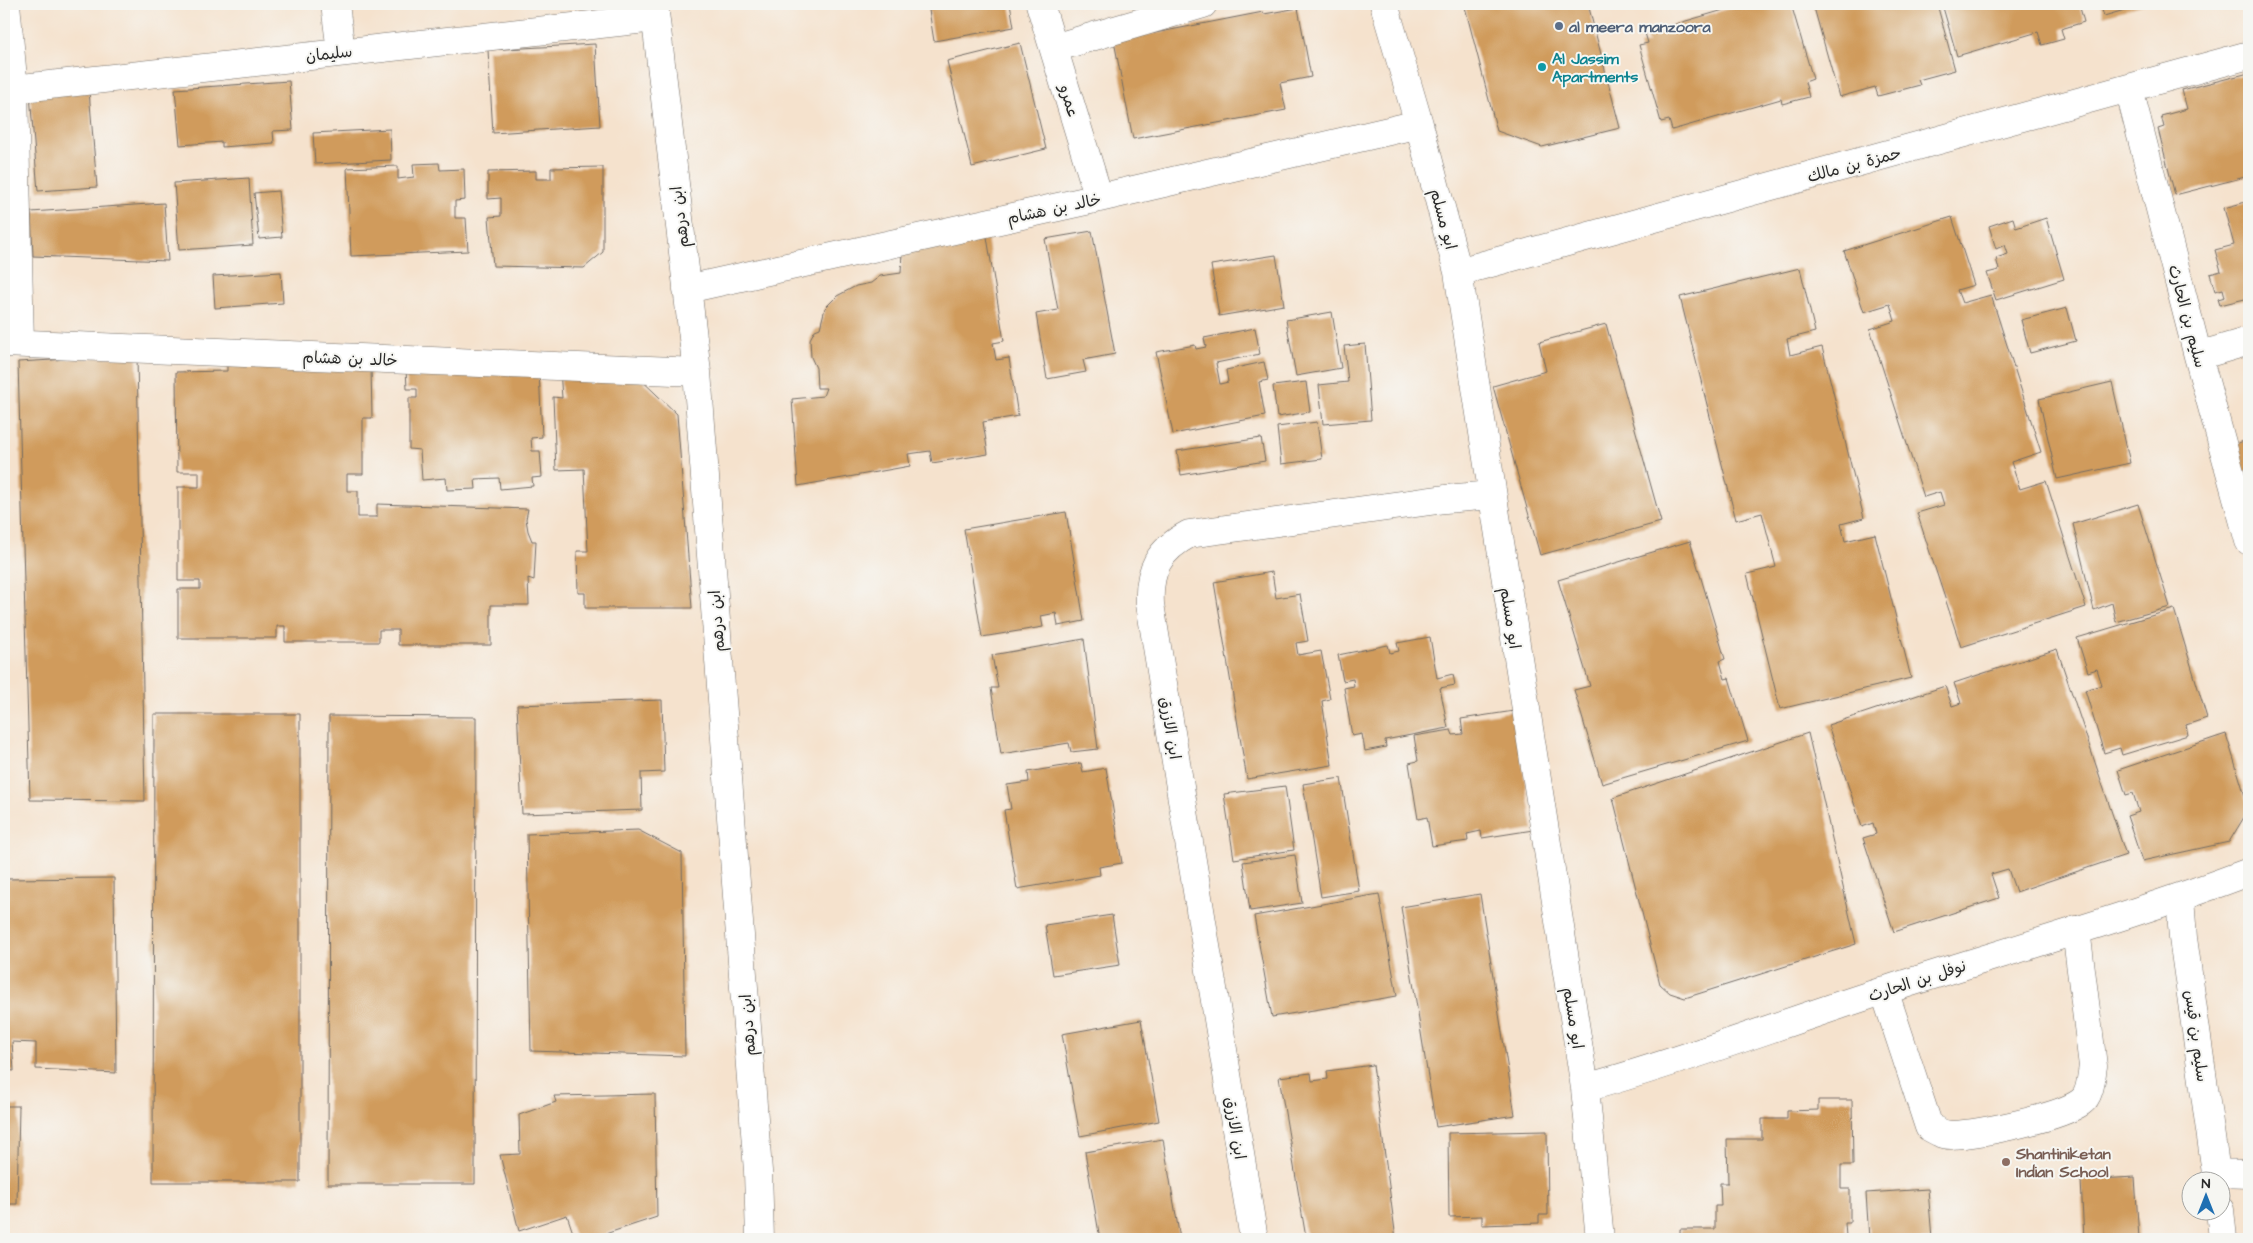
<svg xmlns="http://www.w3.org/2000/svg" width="2253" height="1243" viewBox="0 0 2253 1243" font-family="'Architects Daughter','Playpen Sans Arabic',sans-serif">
<rect width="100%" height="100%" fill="#f6f6f2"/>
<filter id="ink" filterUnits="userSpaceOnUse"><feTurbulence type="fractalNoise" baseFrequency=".02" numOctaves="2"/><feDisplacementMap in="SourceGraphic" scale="10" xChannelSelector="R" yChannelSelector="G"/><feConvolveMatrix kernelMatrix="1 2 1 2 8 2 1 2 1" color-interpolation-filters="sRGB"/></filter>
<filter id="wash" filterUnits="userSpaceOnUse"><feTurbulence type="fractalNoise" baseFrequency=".0096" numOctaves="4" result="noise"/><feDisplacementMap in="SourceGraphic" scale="20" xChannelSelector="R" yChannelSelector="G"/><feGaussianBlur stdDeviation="1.12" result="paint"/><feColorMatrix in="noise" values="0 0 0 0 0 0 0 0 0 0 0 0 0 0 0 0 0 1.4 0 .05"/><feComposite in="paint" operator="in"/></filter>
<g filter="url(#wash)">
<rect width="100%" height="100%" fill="#f5e2cd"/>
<g id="blocks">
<path fill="#d09b5b" d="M928,4H1010L1014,27L934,41Z
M1478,4H1588L1620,128L1542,147L1497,131L1465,7Z
M1744,4H1791L1813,79L1805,82L1809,97L1782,104L1781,99L1672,130L1669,120L1661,122L1639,45L1648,43L1645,33Z
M1813,4H1937L1955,70L1918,80L1920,85L1878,96L1875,87L1839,97Z
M1942,4H2079L2084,22L2061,29L2064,39L2042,45L2038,32L1957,56Z
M2100,4H2145L2104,16Z
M1298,8L1311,77L1280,83L1286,110L1133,139L1114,41L1263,12L1264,14Z
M1020,43L1046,149L972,167L947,61Z
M595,44L600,126L493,133L488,50Z
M2249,73V176L2175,195L2158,129L2164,127L2161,116L2187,109L2182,90Z
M289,81L293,130L273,131L274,143L222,147V142L180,145L175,89Z
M89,91L97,187L38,191L30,95Z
M390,129L391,160L315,164L313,133Z
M439,163L440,170L464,169L465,200L455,201V218H466L468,251L351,256L347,168L398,166V179L414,177L413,164Z
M603,167V252L584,268L493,266L489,217L501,216V198L488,199V172L536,171V179H551V168Z
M249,178L253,245L179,250L174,183Z
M278,191L282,237L259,239L254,193Z
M2249,201V298L2220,305L2218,299L2225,297L2223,289L2215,291L2210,274L2221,271L2215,250L2234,245L2224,208Z
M164,203L168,261L33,256L31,212Z
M1952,217L1974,285L1957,290L1962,303L1991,295L2041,452L2011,462L2020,489L2046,481L2086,607L1961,647L1917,513L1944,505L1940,492L1924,497L1870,329L1895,321L1890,304L1864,312L1844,251Z
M2013,218L2016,228L2046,218L2064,279L1996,300L1987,273L1999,270L1996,258L2008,254L2005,245L1996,249L1989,226Z
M1092,231L1115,354L1083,360L1086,372L1047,379L1036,314L1058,310L1045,239Z
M987,237L1004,341L993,343L996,360L1009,358L1018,416L983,422L988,454L932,463L930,451L908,454L910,466L798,486L792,399L823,396L826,388H817L816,368L811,357L810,339L815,330L820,328L825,308L837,296L856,286L871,283L880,276L901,273L902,251Z
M1276,255L1284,305L1219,316L1211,265Z
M1800,268L1815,332L1787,339L1790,355L1822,347L1864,518L1841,524L1845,541L1875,534L1911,678L1780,709L1747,574L1776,567L1762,513L1736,520L1680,297Z
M281,272L283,303L215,308L213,276Z
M2067,308L2076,341L2030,353L2021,320Z
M1332,312L1341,368L1296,376L1286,320Z
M1606,324L1661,522L1540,555L1493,386L1546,371L1539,342Z
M1255,328L1260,354L1216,363L1220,384L1228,382L1226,370L1264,362L1268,380L1259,382L1265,416L1173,434L1156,352L1195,345L1196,349L1206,347L1204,338Z
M1365,344L1371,420L1323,424L1319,385L1348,382L1344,346Z
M137,355L145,801L30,800L18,362Z
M227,357L371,368L372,418H363V474H347V491H358V517H377V504L528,509L526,519L528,531L532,541H536L534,580L528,578L529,605H491V645H398V630H379V642H285V626H277V638H178V589H200V581H178V487H199V472H177L176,372L227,371Z
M406,368L539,370L542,437L531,438L532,451H540L542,477L532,478L533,486L500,489L499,478L475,479L476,489L447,490L446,478L422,480L420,450L409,449V398H417V389H407Z
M560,370L635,374L677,414L692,608H585V593H578L577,551H588L584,469L556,470L553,397L562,398Z
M1306,382L1310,412L1277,417L1273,386Z
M2112,382L2130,463L2057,479L2039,399Z
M1317,422L1322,459L1281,464L1277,427Z
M1261,438L1265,461L1181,475L1177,451Z
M2249,439V506L2233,445Z
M2138,504L2170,607L2116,622L2112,603L2094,610L2073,524Z
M1066,512L1084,621L1058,626L1056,613L1041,616L1043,627L982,637L964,529Z
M1690,541L1725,659L1720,661L1725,679L1729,678L1748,741L1602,784L1574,690L1590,686L1558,580Z
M1272,572L1276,598L1300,594L1308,641L1296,643L1298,655L1321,651L1330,699L1322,701L1332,765L1247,779L1214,582Z
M2174,609L2207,718L2186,725L2188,735L2122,755L2120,748L2104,753L2085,690L2102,685L2097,669L2088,672L2077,638Z
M1430,637L1437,678L1453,674L1455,685L1440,688L1448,728L1385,740L1386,747L1365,751L1362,734L1352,736L1344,688L1354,686L1353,679L1343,681L1338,655L1388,645L1390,653L1399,651L1397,643Z
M1084,639L1098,749L1071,752L1069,743L1001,754L991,688H998L992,655Z
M2057,649L2126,855L2016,892L2008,869L1991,874L1999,898L1894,932L1863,838L1876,834L1873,823L1862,827L1828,725L1945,686L1952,706L1961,703L1954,683Z
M662,700L664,772L641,773L642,810L522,814L517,705Z
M1514,711L1533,830L1482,838L1481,831L1467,834L1468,841L1432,846L1427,817L1418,819L1409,763L1418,761L1414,736L1451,730L1453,735L1463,734L1461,719Z
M154,714H300V1182H153Z
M329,716L476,717L475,1184H328Z
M1808,733L1856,944L1685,998L1670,993L1660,984L1613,798Z
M2226,734L2249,809L2229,842L2142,861L2127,816L2139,812L2133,793L2126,795L2118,770Z
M1081,763L1083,772L1106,768L1122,863L1099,867L1100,875L1017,889L1004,810L1011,809L1007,785L1029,782L1028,772Z
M1341,778L1359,891L1321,897L1303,784Z
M1285,786L1294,850L1234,859L1224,794Z
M638,830L682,853L685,1056L531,1051L527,834Z
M1295,855L1302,903L1250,911L1243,862Z
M114,878L116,1073L36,1069V1043L12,1042L14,1071L4,1070V879Z
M1379,894L1397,996L1272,1017L1254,916Z
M1480,894L1515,1115L1436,1127L1401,907Z
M1112,915L1120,965L1053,975L1045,925Z
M1141,1020L1159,1121L1080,1136L1062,1034Z
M1373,1065L1396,1239H1313L1305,1232L1279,1077L1311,1073L1312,1081L1328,1079L1327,1071Z
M655,1094L657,1217L590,1239H575L567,1215L519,1231L500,1155L520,1154L519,1115L556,1102L554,1096Z
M1818,1100H1852L1853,1165H1841V1189H1850V1223H1845L1846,1237L1851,1239H1680V1229H1715V1206H1721L1720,1183H1728L1727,1139H1762V1119H1787V1111L1818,1110Z
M4,1106H19L17,1204H4Z
M1547,1131L1548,1215H1539V1223L1482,1225V1216L1449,1217L1448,1133Z
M1163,1139L1180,1239H1100L1085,1152Z
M2135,1177L2139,1239H2084L2081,1180Z
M1928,1189L1932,1239H1869L1866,1193Z"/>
</g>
</g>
<g filter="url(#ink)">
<use href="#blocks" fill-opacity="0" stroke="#726b64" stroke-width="1"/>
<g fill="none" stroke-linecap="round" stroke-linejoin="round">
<g stroke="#726b64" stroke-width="29">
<path id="minor" d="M6,4L14,89L20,343
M335,4L341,52
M654,4L697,372L758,1171L760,1239
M1040,4L1099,198
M1384,4L1419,124L1458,272L1585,1088L1600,1239
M1054,48L1203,4
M2129,89L2198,356L2249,541
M4,90L655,18
M1458,272L2249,55
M687,289L1099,198L1419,124
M4,343L697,372
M2198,356L2249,341
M2180,898L2183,938L2217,1180
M1884,990L1929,1127C1936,1131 1943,1135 1951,1135C1979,1134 2059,1118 2081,1102C2091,1095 2091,1077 2093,1066L2076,930
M1585,1088C1687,1060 1785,1022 1886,990C2007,951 2130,917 2249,872
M2217,1173L2249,1174
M2220,1210L2223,1239
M1254,1239L1150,604C1148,570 1159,550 1189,534L1445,499L1492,495"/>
</g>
<use href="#minor" stroke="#fff" stroke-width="28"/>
</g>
</g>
<circle fill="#5c6f8a" stroke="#f6f6f2" stroke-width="2" cx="1559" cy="26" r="5"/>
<circle fill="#0f9aa8" stroke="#f6f6f2" stroke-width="2" cx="1542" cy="67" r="5"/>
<circle fill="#8d6e63" stroke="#f6f6f2" stroke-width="2" cx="2006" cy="1162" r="5"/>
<g text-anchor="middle" stroke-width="4" stroke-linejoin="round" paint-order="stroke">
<g font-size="16" font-weight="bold" fill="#4e5e75" stroke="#f6f6f2" text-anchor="start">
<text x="1569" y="32">al meera manzoora</text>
</g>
<g font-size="16" fill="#2b2b2b" stroke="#f6f6f2">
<text transform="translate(329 53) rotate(-6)" y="6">سليمان</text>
<text transform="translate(1070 101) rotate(73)" y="6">عمرو</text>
<text transform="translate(1854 164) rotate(-15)" y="6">حمزة بن مالك</text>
<text transform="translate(1054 208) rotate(-12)" y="6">خالد بن هشام</text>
<text transform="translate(679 217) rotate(-97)" y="6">ابن درهم</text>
<text transform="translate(1444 219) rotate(75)" y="6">ابو مسلم</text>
<text transform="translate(2188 316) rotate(75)" y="6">سليم بن الحارث</text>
<text transform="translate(350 358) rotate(2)" y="6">خالد بن هشام</text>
<text transform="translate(1511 618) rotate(81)" y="6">ابو مسلم</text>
<text transform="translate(716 621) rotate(-94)" y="6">ابن درهم</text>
<text transform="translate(1171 728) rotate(81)" y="6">ابن الازرق</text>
<text transform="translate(1917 980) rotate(-18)" y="6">نوفل بن الحارث</text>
<text transform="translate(1574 1018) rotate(81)" y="6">ابو مسلم</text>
<text transform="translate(747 1025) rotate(-94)" y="6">ابن درهم</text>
<text transform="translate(2197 1036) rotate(82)" y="6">سليم بن قيس</text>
<text transform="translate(1236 1128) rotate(81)" y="6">ابن الازرق</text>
</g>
<g font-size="16" font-weight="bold" fill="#0d838f" stroke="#f6f6f2" text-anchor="start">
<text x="1552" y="64">Al Jassim<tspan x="1552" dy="18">Apartments</tspan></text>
</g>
<g font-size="16" font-weight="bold" fill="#785e54" stroke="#f6f6f2" text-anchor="start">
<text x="2016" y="1159">Shantiniketan<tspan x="2016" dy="18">Indian School</tspan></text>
</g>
</g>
<rect width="2253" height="1243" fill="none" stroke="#f6f6f2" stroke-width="20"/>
<g transform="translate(2206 1196)"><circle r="24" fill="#f6f6f2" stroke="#a5a5a2"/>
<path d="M0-4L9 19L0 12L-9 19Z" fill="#1f6fb2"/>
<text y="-8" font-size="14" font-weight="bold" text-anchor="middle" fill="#2b2b2b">N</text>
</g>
</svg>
